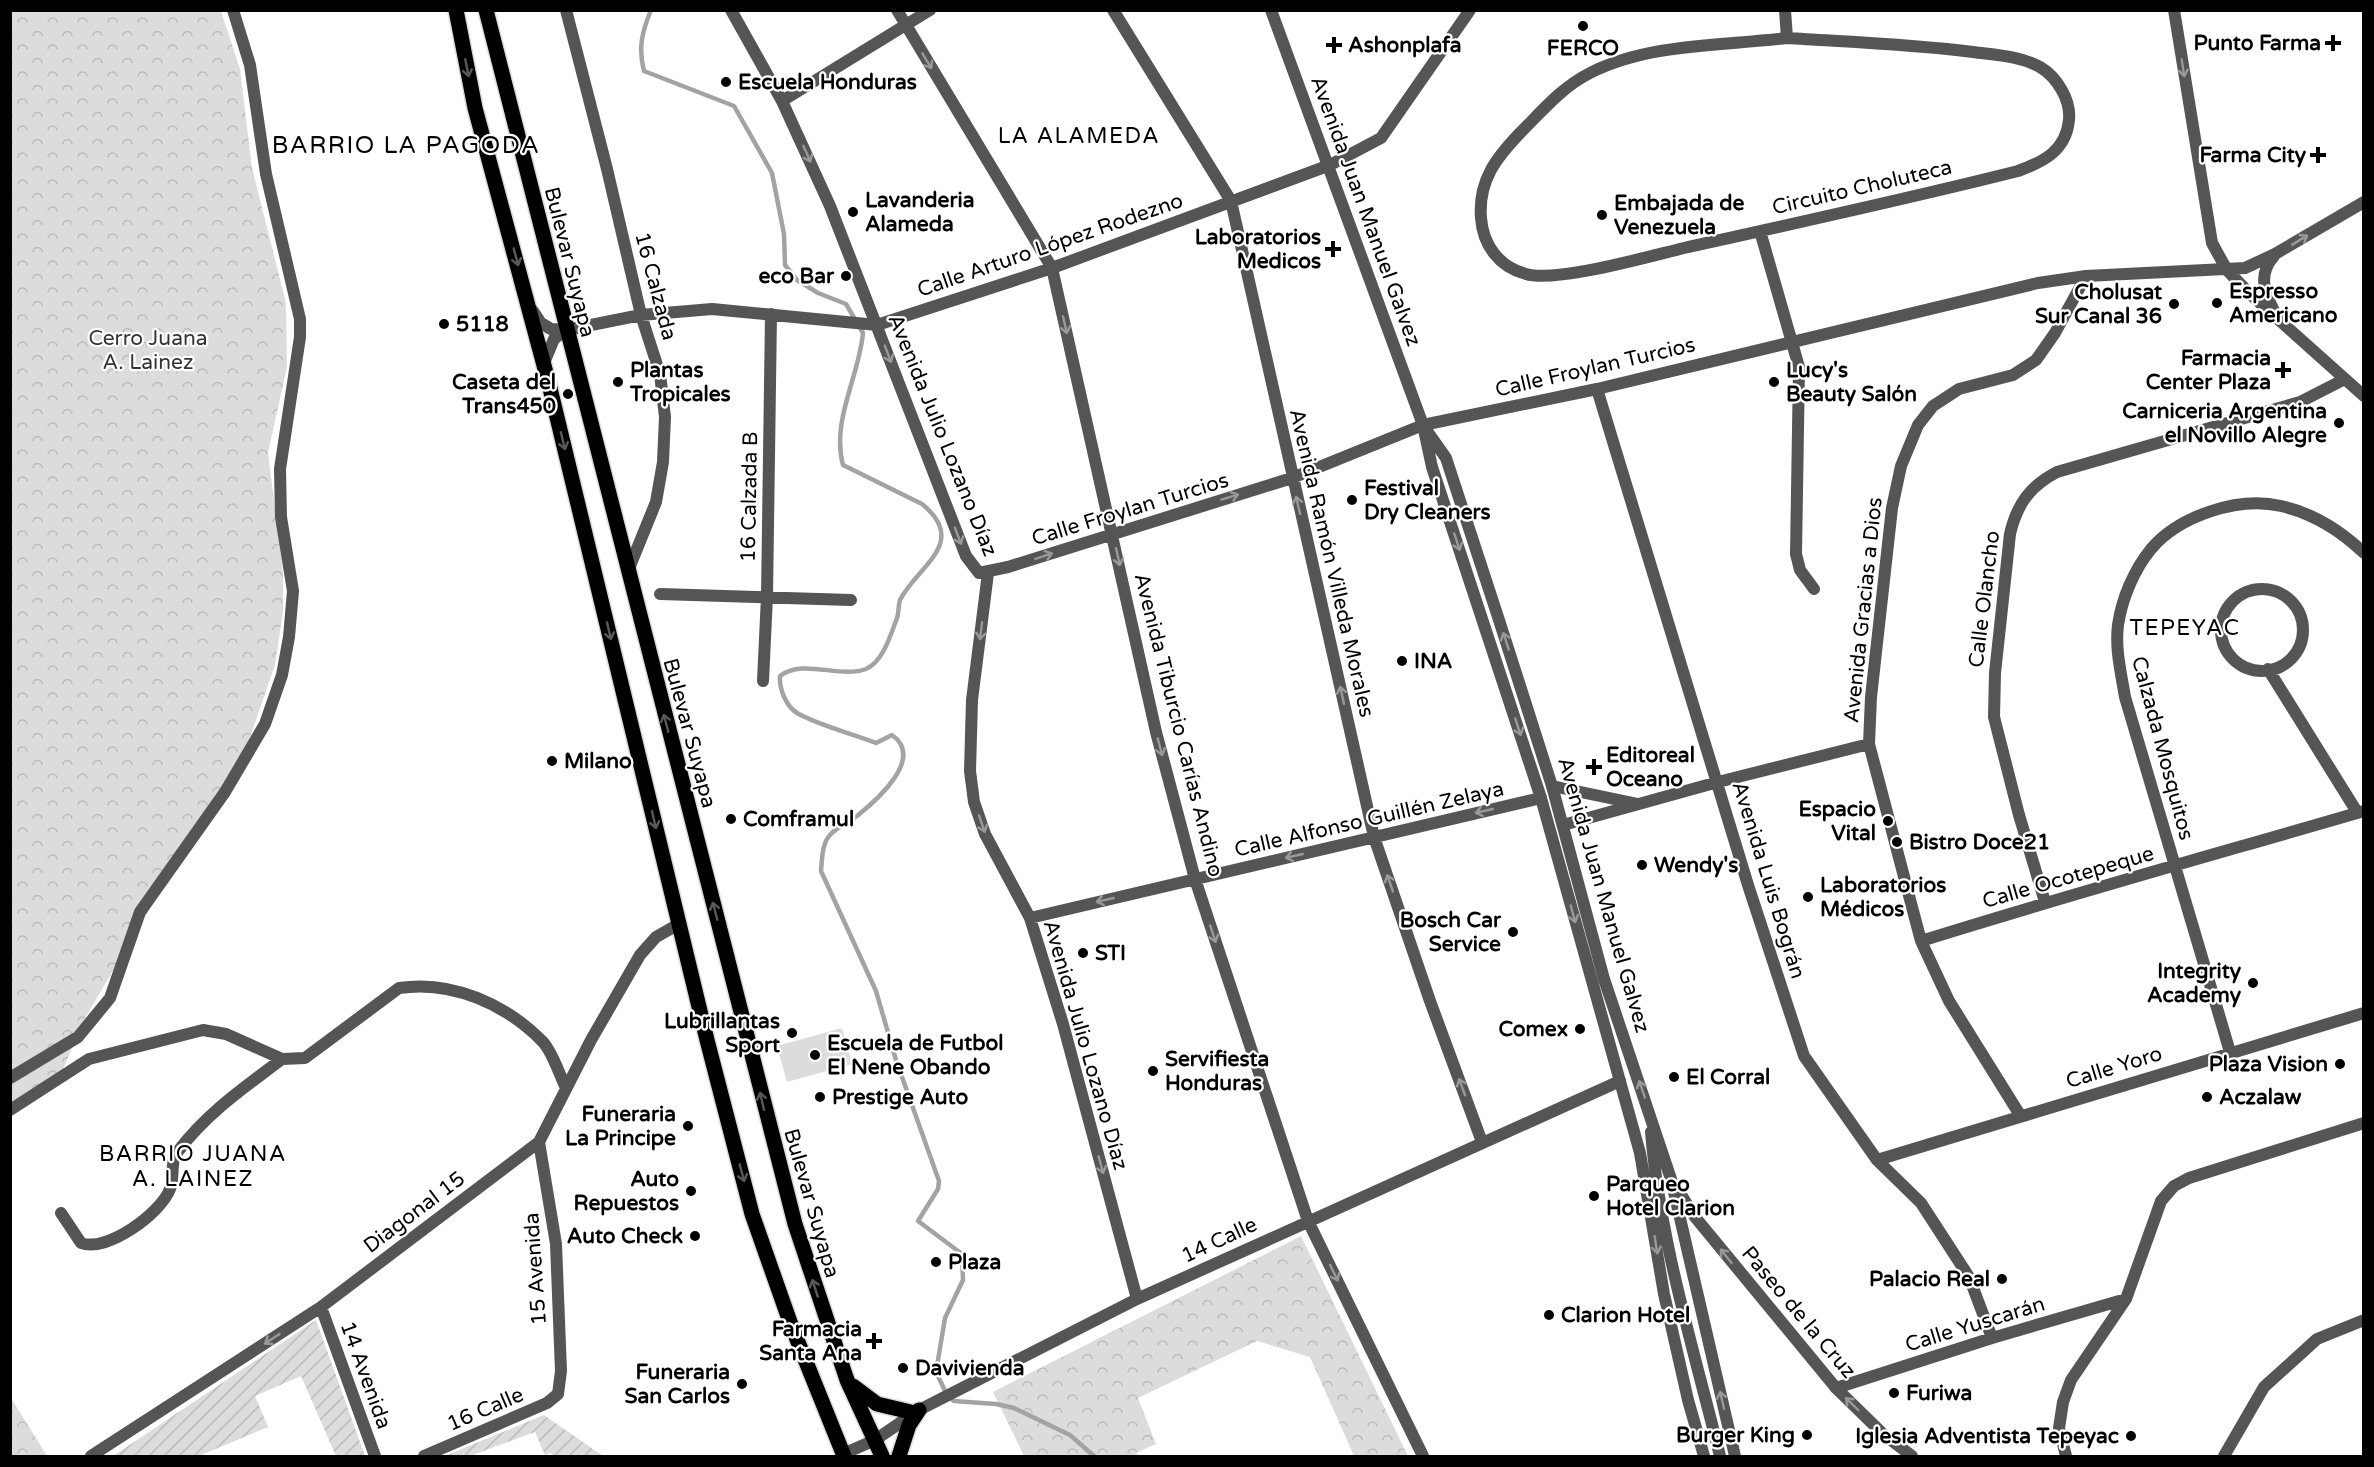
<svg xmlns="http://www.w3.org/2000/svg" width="2374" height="1467" viewBox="0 0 2374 1467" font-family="'Varela Round',sans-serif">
<defs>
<pattern id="forest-crowns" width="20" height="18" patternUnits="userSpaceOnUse" patternTransform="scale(1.5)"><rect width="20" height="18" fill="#dcdcdc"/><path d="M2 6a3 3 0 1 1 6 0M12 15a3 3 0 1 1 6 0" fill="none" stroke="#bbb"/></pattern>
<pattern id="garden-furrows" width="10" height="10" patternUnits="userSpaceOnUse" patternTransform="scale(1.5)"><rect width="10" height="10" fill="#dcdcdc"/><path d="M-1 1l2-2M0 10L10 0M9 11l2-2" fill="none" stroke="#bbb"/></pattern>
</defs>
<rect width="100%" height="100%" fill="#fff"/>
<path fill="url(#forest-crowns)" d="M11,11H221L240,69L252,168L286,303L287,367L268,453L283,572V612L275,665L248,743L85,1018L61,1074L11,1102Z
M1301,1236L1408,1456H1354L1310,1357L1257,1341L1138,1398L1156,1444L1136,1453L1138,1456H1024L993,1392Z
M10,1398H11L47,1456H11Z"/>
<path fill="url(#garden-furrows)" d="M316,1320L365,1456H336L301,1376L255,1396L268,1427L199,1456H113Z
M544,1415L603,1456H553L551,1453L545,1455L535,1432L470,1456H445Z"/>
<path fill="#dcdcdc" d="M842,1028L852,1064L787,1082L777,1046Z"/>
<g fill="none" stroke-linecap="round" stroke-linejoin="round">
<path stroke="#a3a3a3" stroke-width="4.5" d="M651,10C642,32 638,48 644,71L734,106L772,173L784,234L785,265L797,280L818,293L846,304L863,333C859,377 831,421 843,465L922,504C970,543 916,567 900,600C898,606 899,613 897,618C891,634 883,662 866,669C840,679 803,658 780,676C779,689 786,706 797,713C820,726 851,733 876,743L892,735C925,758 877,800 857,816C848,822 837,827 830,835C822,843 822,860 821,871L876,991L896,1060L939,1181L938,1189L918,1221L962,1254L963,1280L945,1318L936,1372L947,1395L954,1401L996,1404L1014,1408L1070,1435L1094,1456"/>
<g stroke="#dbdbdb" stroke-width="18">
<path id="primary" d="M456,10L475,108L549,384L707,1040L752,1214L790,1322L844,1456
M486,10L795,1224L847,1380L882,1456
M853,1386L877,1404L915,1413
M899,1456L909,1425L919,1410"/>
</g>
<path stroke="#555" stroke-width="12" d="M566,10L607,169L641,315L660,374L665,417L663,462L656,502L628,571
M731,10L782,101L830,206L966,556L979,573L1008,567L1292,478L1423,425
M897,10L1052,268L1156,732L1195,879L1308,1221L1423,1456
M1113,10L1231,201L1374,837L1430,1001L1482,1142
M1785,10L1787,38
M1787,38C1849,42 1911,44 1973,52C1995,55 2020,56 2040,67C2057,77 2071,100 2069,120C2066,151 2043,162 2018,171C1907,199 1796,223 1684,248C1650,256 1556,283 1526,274C1499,267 1483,245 1481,218C1478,181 1496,158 1520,133C1542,111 1562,87 1590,73C1649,43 1723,46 1787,38Z
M782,101L930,10
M1760,231L1799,367L1796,554L1800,570L1814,589
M533,311L541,323L551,329L566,330L641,315L712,309L877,325L1052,268L1330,165
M544,363L554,339L566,330
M1597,389L1748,885L1804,1056L1877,1160L1921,1203L1969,1277L1992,1338
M988,573L972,700L970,771L974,802L985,834L1030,918L1063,1024L1137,1299
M2221 630a41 41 0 1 1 82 0a41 41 0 1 1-82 0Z
M660,594L851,600
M2268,669L2357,812
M763,681L767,596L771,314
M1552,786L1638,804
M1563,825L1718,782L1869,744
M2045,902L2019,815L1994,717L1995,673L2010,534C2017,504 2030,486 2057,472L2300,402L2345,379
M1030,918L1541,798
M1921,941C2068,895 2216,854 2364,811
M2230,1052L2125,697C2121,673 2115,649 2118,625C2122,598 2134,570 2151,549C2179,516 2238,496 2281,506C2312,513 2341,531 2364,553
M10,1078L78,1037L110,998L140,912L225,792L265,724L282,675L289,637L293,591L281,517L280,469L300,337V319L266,174L250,65L233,10
M10,1110L89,1059L203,1030L226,1034L282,1059L305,1058L399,988C452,980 506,1004 543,1042C553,1053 559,1074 566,1088
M2020,1115L1949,1001L1921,941L1869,744L1871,697L1892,508L1901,466L1918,425L1933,406L1959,389L2013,375L2036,360L2055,333L2086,276
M1877,1160L2364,1013
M61,1213L81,1243C107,1253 161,1213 170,1189C175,1176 169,1162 179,1150C208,1112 245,1087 282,1059
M321,1307L375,1456
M1836,1388L1992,1338L2126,1299
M843,1454L875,1440L919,1410L1137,1299L1620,1081
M91,1456L321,1307L539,1142L591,1040L640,955L656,937L679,924
M424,1456L547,1403L558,1394L561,1371L556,1244L539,1142
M2066,1456L2059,1428L2063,1402L2071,1380L2126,1299L2161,1201L2174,1186L2189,1178L2364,1123
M2224,1456L2264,1387L2317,1339L2364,1320"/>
<path stroke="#555" stroke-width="12" d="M1271,10L1423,425L1432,467L1541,798L1640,1153L1664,1294L1688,1400L1704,1456
M2174,10L2212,243L2227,270L2250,294L2364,396
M1330,165L1381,138L1470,10
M2274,256C2258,274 2264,291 2274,311
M1423,425L1597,389L2038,283L2086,276L2245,268L2275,254L2364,202
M1427,431L1446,458L1499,620L1552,786L1604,979L1671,1179L1735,1456
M1651,1132C1660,1242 1694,1350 1720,1456
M1678,1190L1695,1217L1836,1388L1883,1434L1912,1456"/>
<use href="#primary" stroke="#000" stroke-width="15"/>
</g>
<defs><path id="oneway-shaft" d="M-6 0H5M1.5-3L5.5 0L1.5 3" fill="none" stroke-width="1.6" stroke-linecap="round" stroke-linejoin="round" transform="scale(1.5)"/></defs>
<g stroke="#999">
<use href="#oneway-shaft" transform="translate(927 61) rotate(59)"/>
<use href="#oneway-shaft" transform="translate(2183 68) rotate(81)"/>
<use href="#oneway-shaft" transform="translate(807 154) rotate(66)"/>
<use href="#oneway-shaft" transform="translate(2300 240) rotate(-31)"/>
<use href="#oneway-shaft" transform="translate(1065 325) rotate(77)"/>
<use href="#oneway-shaft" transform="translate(888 354) rotate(69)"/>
<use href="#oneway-shaft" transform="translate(1230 497) rotate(-17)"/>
<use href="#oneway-shaft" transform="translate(1298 505) rotate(-103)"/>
<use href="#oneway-shaft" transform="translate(958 536) rotate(69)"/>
<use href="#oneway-shaft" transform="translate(1457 542) rotate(72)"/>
<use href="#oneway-shaft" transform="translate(1044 556) rotate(-18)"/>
<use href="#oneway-shaft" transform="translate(1118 557) rotate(78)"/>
<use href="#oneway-shaft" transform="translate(981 631) rotate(97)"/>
<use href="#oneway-shaft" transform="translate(1506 641) rotate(-108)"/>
<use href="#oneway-shaft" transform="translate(1342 695) rotate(-103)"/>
<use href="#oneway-shaft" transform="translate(1518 727) rotate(72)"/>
<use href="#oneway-shaft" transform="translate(1160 747) rotate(75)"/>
<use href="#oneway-shaft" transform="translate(1484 811) rotate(167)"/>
<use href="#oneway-shaft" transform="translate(982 824) rotate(71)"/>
<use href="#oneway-shaft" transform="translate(1294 856) rotate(167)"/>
<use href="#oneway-shaft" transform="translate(1390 883) rotate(-109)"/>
<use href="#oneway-shaft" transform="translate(1105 900) rotate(167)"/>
<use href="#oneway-shaft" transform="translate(1573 914) rotate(75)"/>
<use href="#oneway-shaft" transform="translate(1213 934) rotate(72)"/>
<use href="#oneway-shaft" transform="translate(1462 1087) rotate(-110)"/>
<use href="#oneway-shaft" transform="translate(1642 1089) rotate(-109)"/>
<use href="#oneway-shaft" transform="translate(1101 1165) rotate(74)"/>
<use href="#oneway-shaft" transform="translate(1656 1245) rotate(81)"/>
<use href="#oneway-shaft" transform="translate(1726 1256) rotate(-129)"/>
<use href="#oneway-shaft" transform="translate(1334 1273) rotate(64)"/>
<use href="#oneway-shaft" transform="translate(272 1339) rotate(147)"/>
<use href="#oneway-shaft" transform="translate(1722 1400) rotate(-103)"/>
<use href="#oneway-shaft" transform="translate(1852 1404) rotate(-136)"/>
</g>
<g stroke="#595959">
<use href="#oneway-shaft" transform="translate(467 68) rotate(79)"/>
<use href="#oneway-shaft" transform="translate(516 257) rotate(75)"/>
<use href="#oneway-shaft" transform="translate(563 441) rotate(76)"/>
<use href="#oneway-shaft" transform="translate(609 631) rotate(77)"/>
<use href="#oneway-shaft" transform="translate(666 723) rotate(-105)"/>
<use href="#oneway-shaft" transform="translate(654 820) rotate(77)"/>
<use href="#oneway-shaft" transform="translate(715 911) rotate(-105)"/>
<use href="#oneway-shaft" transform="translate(762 1101) rotate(-103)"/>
<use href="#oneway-shaft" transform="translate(742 1173) rotate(75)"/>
<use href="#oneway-shaft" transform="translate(815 1288) rotate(-108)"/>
</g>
<g fill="#000" stroke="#fff" stroke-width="2">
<circle cx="1583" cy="26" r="6"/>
<path d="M2330 34h6v6h6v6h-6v6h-6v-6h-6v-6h6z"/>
<path d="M1331 36h6v6h6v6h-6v6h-6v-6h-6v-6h6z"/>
<circle cx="726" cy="82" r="6"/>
<path d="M2315 146h6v6h6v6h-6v6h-6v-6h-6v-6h6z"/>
<circle cx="853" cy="212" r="6"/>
<circle cx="1602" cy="215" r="6"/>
<path d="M1330 240h6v6h6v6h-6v6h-6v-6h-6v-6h6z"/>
<circle cx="846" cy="276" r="6"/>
<circle cx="2217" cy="303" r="6"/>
<circle cx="2174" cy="304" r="6"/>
<circle cx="444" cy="324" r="6"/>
<path d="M2280 361h6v6h6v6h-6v6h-6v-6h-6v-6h6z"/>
<circle cx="618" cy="382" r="6"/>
<circle cx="1774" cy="382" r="6"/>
<circle cx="568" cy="394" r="6"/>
<circle cx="2339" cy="423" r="6"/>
<circle cx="1352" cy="500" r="6"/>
<circle cx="1402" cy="661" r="6"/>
<circle cx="552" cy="761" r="6"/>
<path d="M1591 758h6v6h6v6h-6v6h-6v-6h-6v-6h6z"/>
<circle cx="731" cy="819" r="6"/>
<circle cx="1888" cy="821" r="6"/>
<circle cx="1897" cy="842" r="6"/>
<circle cx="1642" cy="865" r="6"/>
<circle cx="1808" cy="897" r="6"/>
<circle cx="1513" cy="932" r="6"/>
<circle cx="1083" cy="953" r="6"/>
<circle cx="2253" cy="983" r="6"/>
<circle cx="1580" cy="1029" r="6"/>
<circle cx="792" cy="1033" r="6"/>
<circle cx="815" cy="1055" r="6"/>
<circle cx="2340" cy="1064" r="6"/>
<circle cx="1153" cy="1071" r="6"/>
<circle cx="1674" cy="1077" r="6"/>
<circle cx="820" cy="1097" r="6"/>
<circle cx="2207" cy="1097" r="6"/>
<circle cx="688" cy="1126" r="6"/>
<circle cx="691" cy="1191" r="6"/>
<circle cx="1594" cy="1196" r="6"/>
<circle cx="695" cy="1236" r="6"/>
<circle cx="936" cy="1262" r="6"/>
<circle cx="2002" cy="1279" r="6"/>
<circle cx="1549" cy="1315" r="6"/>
<path d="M871 1332h6v6h6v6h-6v6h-6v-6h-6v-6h6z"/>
<circle cx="903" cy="1368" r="6"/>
<circle cx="742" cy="1384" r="6"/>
<circle cx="1894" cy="1393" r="6"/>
<circle cx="1807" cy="1435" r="6"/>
<circle cx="2131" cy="1436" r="6"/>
</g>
<g text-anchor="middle" stroke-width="4.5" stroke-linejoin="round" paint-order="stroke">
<g font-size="21" font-weight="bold" fill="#000" stroke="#fff" text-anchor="start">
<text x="2321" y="50" text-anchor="end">Punto Farma</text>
<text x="1348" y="52">Ashonplafa</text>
<text x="1583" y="55" text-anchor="middle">FERCO</text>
<text x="738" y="89">Escuela Honduras</text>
<text x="2306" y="162" text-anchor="end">Farma City</text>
<text x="865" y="207">Lavanderia<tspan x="865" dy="24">Alameda</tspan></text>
<text x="1614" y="210">Embajada de<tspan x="1614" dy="24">Venezuela</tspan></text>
<text x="1321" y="244" text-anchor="end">Laboratorios<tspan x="1321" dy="24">Medicos</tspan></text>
<text x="834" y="283" text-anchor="end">eco Bar</text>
<text x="2229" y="298">Espresso<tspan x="2229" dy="24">Americano</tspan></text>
<text x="2162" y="299" text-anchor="end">Cholusat<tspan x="2162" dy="24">Sur Canal 36</tspan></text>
<text x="456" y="331">5118</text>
<text x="2271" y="365" text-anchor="end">Farmacia<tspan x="2271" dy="24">Center Plaza</tspan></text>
<text x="630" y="377">Plantas<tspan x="630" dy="24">Tropicales</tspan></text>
<text x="1786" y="377">Lucy's<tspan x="1786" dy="24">Beauty Salón</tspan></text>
<text x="556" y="389" text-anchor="end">Caseta del<tspan x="556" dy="24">Trans450</tspan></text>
<text x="2327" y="418" text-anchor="end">Carniceria Argentina<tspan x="2327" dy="24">el Novillo Alegre</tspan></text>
<text x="1364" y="495">Festival<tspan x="1364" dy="24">Dry Cleaners</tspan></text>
<text x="1414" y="668">INA</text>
<text x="1606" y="762">Editoreal<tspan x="1606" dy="24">Oceano</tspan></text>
<text x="564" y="768">Milano</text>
<text x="1876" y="816" text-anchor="end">Espacio<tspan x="1876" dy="24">Vital</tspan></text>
<text x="743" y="826">Comframul</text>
<text x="1909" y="849">Bistro Doce21</text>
<text x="1654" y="872">Wendy's</text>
<text x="1820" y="892">Laboratorios<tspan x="1820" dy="24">Médicos</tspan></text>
<text x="1501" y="927" text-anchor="end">Bosch Car<tspan x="1501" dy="24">Service</tspan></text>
<text x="1095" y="960">STI</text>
<text x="2241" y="978" text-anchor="end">Integrity<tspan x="2241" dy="24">Academy</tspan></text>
<text x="780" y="1028" text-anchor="end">Lubrillantas<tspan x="780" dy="24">Sport</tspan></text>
<text x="1568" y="1036" text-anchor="end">Comex</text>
<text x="827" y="1050">Escuela de Futbol<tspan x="827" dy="24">El Nene Obando</tspan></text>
<text x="1165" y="1066">Servifiesta<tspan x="1165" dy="24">Honduras</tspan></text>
<text x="2328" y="1071" text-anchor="end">Plaza Vision</text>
<text x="1686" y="1084">El Corral</text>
<text x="832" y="1104">Prestige Auto</text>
<text x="2219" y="1104">Aczalaw</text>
<text x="676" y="1121" text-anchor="end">Funeraria<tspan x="676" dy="24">La Principe</tspan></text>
<text x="679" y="1186" text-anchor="end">Auto<tspan x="679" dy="24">Repuestos</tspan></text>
<text x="1606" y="1191">Parqueo<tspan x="1606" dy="24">Hotel Clarion</tspan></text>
<text x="683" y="1243" text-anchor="end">Auto Check</text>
<text x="948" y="1269">Plaza</text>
<text x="1990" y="1286" text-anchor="end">Palacio Real</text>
<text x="1561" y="1322">Clarion Hotel</text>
<text x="862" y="1336" text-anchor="end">Farmacia<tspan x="862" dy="24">Santa Ana</tspan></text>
<text x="915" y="1375">Davivienda</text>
<text x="730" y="1379" text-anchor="end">Funeraria<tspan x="730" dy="24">San Carlos</tspan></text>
<text x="1906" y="1400">Furiwa</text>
<text x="1795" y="1442" text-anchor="end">Burger King</text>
<text x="2119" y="1443" text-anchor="end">Iglesia Adventista Tepeyac</text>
</g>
<g font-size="21" fill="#000" stroke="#fff">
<text transform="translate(1862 187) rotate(-13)" y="7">Circuito Choluteca</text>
<text transform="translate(1366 211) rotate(70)" y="7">Avenida Juan Manuel Galvez</text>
<text transform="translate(1050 245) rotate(-19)" y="7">Calle Arturo López Rodezno</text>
<text transform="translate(570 262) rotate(76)" y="7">Bulevar Suyapa</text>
<text transform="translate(656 286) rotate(75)" y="7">16 Calzada</text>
<text transform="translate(1595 367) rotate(-13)" y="7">Calle Froylan Turcios</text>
<text transform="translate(943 435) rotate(68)" y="7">Avenida Julio Lozano Díaz</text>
<text transform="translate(749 497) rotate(-89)" y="7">16 Calzada B</text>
<text transform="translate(1130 509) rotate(-17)" y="7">Calle Froylan Turcios</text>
<text transform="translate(1332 563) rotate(77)" y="7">Avenida Ramón Villeda Morales</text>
<text transform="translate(1984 599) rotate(-83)" y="7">Calle Olancho</text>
<text transform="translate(1863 610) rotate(-84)" y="7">Avenida Gracias a Dios</text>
<text transform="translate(1179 725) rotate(76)" y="7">Avenida Tiburcio Carías Andino</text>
<text transform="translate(690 733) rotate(75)" y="7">Bulevar Suyapa</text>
<text transform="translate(2163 748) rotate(75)" y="7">Calzada Mosquitos</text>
<text transform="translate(1369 819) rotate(-13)" y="7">Calle Alfonso Guillén Zelaya</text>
<text transform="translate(2068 877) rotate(-16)" y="7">Calle Ocotepeque</text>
<text transform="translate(1769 880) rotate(73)" y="7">Avenida Luis Bográn</text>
<text transform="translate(1604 895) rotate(74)" y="7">Avenida Juan Manuel Galvez</text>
<text transform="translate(1086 1045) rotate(74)" y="7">Avenida Julio Lozano Díaz</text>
<text transform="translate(2114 1067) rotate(-17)" y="7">Calle Yoro</text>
<text transform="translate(812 1203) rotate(74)" y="7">Bulevar Suyapa</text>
<text transform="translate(414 1212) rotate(-37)" y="7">Diagonal 15</text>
<text transform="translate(1219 1240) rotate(-25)" y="7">14 Calle</text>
<text transform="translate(535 1269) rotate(-94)" y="7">15 Avenida</text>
<text transform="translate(1799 1312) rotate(50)" y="7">Paseo de la Cruz</text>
<text transform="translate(1975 1324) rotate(-17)" y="7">Calle Yuscarán</text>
<text transform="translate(366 1375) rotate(70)" y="7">14 Avenida</text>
<text transform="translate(485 1409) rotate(-23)" y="7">16 Calle</text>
</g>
<g font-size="21" fill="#333" stroke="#fff">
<text x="148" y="345">Cerro Juana<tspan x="148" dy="24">A. Lainez</tspan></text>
</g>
<g font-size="22" letter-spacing="1.5" fill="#000" stroke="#fff">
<text x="1079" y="143">LA ALAMEDA</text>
<text x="2185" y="635">TEPEYAC</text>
<text x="193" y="1161">BARRIO JUANA<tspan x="193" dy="25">A. LAINEZ</tspan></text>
</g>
<g font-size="24" letter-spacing="1.5" fill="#000" stroke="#fff">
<text x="406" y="153">BARRIO LA PAGODA</text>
</g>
</g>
<rect width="2374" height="1467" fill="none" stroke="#000000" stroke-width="24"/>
</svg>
